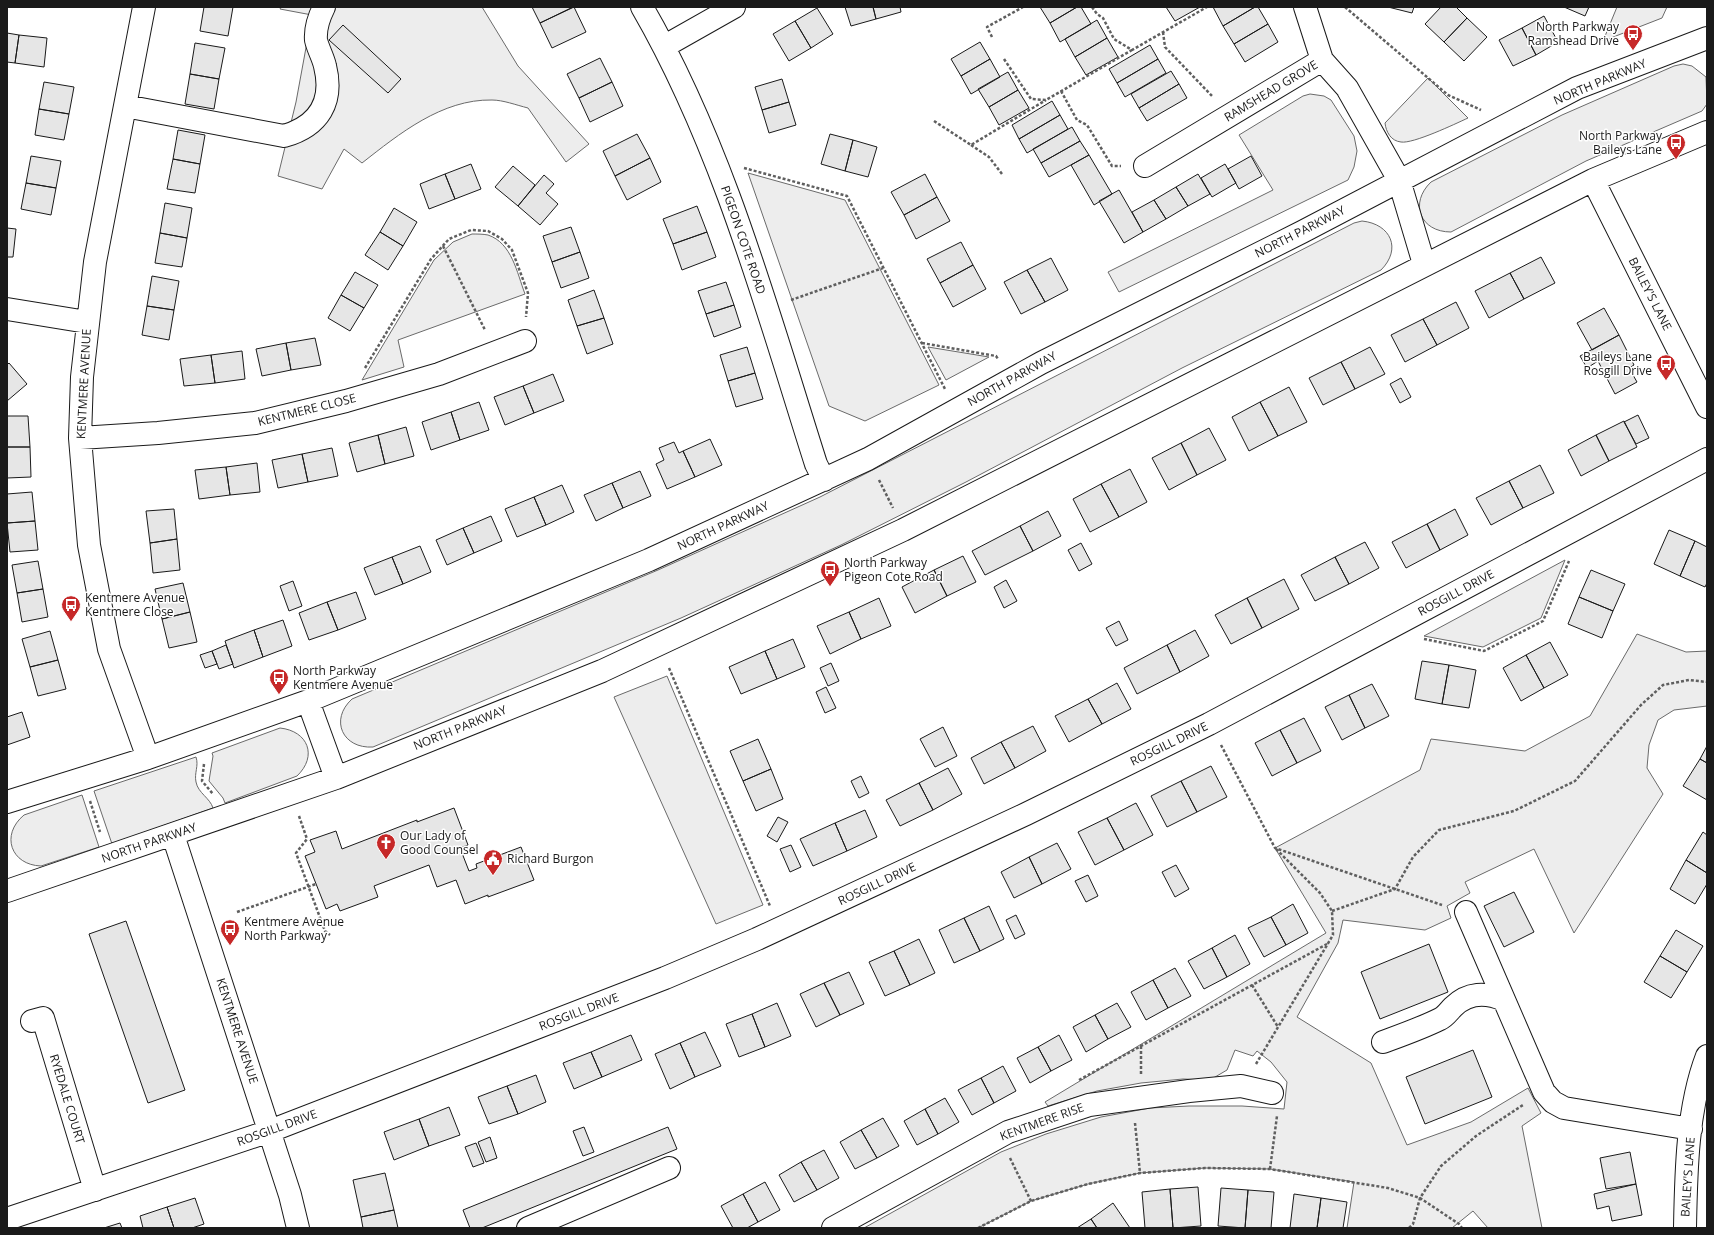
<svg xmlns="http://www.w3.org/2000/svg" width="1714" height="1235" viewBox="0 0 1714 1235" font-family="'Open Sans',sans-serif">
<rect width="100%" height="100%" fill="#fff"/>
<path fill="#ededed" stroke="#6a6a6a" d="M281,7H482L518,66L589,144L566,162L528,108C516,105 503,100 492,100C442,99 399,134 362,163L344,149L322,189L278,176L296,102L312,15L280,9Z
M1617,7H1667L1662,18L1603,41Z
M1683,64L1692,66L1706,77L1707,104L1702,111L1586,161L1451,232C1420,232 1409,203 1431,182L1562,115L1674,66Z
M1428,78L1468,118C1455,124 1413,144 1401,142C1391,141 1386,132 1385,123Z
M1310,94L1324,96L1331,100L1354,136L1357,151L1354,167L1348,180L1119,292L1108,272L1273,190L1239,135L1303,96Z
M748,173L845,200L939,385L865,421L829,406Z
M1362,221C1391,224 1402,249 1381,270L1182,368L966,482L841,545L681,618L373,747C343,749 329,720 352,699L658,570L820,497L1354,223Z
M472,234C477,234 483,234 488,235C512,243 517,273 525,294L398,340L404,367L362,380L434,260L453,242Z
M928,347L989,357L946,380Z
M1565,560L1541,618L1483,647L1424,636Z
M1637,634L1686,652L1707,651V706L1674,710L1658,720L1649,745L1647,768L1663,794L1574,933L1534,849L1465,882L1470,893L1447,906L1451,918L1425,930L1343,920L1338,943L1297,1017L1371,1063L1407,1145L1471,1122L1528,1088L1541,1113L1522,1126L1542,1228H1488L1473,1211L1452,1228H1347L1354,1182L1270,1169L1205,1168L1140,1173L1088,1184L1031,1201L978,1228H864L1001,1152L1046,1134L1101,1117L1150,1108L1189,1106H1242L1284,1109L1287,1082L1271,1062L1257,1051L1253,1056L1235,1050L1227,1070L1210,1080L1183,1079L1141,1083L1097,1091L1048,1106L1045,1102L1326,933L1275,848L1420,770L1431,739L1525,751L1590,716Z
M667,676L763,905L716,924L614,697Z
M280,728C308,731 318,756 297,776L225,803L223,798L209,781L213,756L212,753Z
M196,757C199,766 194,773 196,782C198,793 210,798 213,808L112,844L94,791Z
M82,795L99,847L41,866C11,865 0,835 24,815Z"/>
<path fill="#e6e6e6" stroke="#1a1a1a" d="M204,7H233L228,36L200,31Z
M532,7H573L540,23Z
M574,7L586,32L552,48L540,23Z
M845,7H873L876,19L851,26Z
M873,7H900L901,12L876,19Z
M1040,7H1077L1050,23Z
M1077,7H1081L1091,24L1060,42L1050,23Z
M1166,7H1200L1175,21Z
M1213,7H1255L1223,26Z
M1255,7H1258L1268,24L1234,44L1223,26Z
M1388,7H1414L1412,13Z
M1441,7H1456L1467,18L1444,42L1425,24Z
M1564,7H1589L1585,16Z
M817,8L833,34L811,48L795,21Z
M1544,16L1558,42L1536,55L1522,28Z
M1467,18L1487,37L1464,61L1444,42Z
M1097,20L1107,38L1075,57L1065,39Z
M795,21L811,48L789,61L773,34Z
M1268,24L1278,42L1245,62L1234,44Z
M343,25L401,79L388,93L329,40Z
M1522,28L1536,55L1513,66L1499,40Z
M7,33L19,35L15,63L7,62Z
M19,35L47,38L44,67L15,63Z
M1107,38L1118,57L1086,75L1075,57Z
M980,42L990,59L961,76L951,59Z
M195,43L225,48L219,79L190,74Z
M1150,45L1158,59L1117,83L1109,69Z
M600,58L612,82L579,98L567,74Z
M990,59L1000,77L971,94L961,76Z
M1158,59L1166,73L1125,97L1117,83Z
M1171,71L1179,84L1139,108L1131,94Z
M1008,72L1018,90L989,107L978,89Z
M190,74L219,79L214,109L185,104Z
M782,79L789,102L762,110L755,87Z
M44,82L74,87L69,114L39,109Z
M612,82L623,106L590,122L579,98Z
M1179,84L1187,98L1147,121L1139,108Z
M1018,90L1029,108L999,125L989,107Z
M1052,101L1060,115L1019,139L1012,125Z
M789,102L796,125L769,133L762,110Z
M39,109L69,114L64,140L35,135Z
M1060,115L1068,129L1027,153L1019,139Z
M1072,127L1080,141L1041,163L1033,149Z
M178,130L205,135L200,164L173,159Z
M637,134L650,158L615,176L603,151Z
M830,134L853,140L845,171L821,164Z
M853,140L877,147L868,177L845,171Z
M1080,141L1089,155L1049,177L1041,163Z
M1089,155L1112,194L1094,205L1071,165Z
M31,156L61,161L56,188L26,183Z
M1251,156L1262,176L1239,189L1228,169Z
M650,158L661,182L627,200L615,176Z
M173,159L200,164L195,193L167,189Z
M471,164L481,189L455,199L445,174Z
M1225,164L1236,183L1212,197L1201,178Z
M513,166L535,185L518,206L495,187Z
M445,174L455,199L429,209L420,184Z
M925,174L937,197L904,215L891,192Z
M1198,174L1210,194L1188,206L1176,187Z
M544,175L554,184L546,193L558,204L540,225L518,206Z
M26,183L56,188L51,215L21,209Z
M1176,187L1188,206L1166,219L1154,200Z
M1119,190L1143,232L1124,243L1099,201Z
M937,197L950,221L916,239L904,215Z
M1154,200L1166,219L1143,232L1132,212Z
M165,203L192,208L187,238L160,233Z
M697,206L707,232L673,244L663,219Z
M394,208L417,222L403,246L380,232Z
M571,227L580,252L552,262L543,236Z
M7,228L16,229L13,257H7Z
M380,232L403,246L388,270L365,255Z
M707,232L716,257L682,270L673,244Z
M160,233L187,238L182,267L155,263Z
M961,242L973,265L940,283L927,259Z
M580,252L589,278L561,288L552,262Z
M1541,257L1555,283L1524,299L1510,273Z
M1051,258L1068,290L1045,302L1027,270Z
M973,265L986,289L953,307L940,283Z
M1027,270L1045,302L1021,314L1004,282Z
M355,272L378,285L364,308L341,295Z
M1510,273L1524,299L1489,318L1475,291Z
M152,276L179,281L174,310L147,306Z
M726,282L734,305L706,314L698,291Z
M594,290L604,318L577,326L568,300Z
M341,295L364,308L350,331L328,318Z
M1456,302L1469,328L1437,345L1423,319Z
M734,305L741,327L714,337L706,314Z
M147,306L174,310L169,340L142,335Z
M1604,308L1619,335L1592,350L1577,323Z
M604,318L613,344L587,354L577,326Z
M1423,319L1437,345L1405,362L1391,335Z
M1619,335L1634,365L1629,368L1637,382L1615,394L1598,361L1587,368L1580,356Z
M315,338L321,365L291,370L286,343Z
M286,343L291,370L262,376L256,349Z
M747,347L755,373L728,381L720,355Z
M1370,347L1385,374L1355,389L1341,362Z
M242,351L245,379L215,383L211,355Z
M211,355L215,383L184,386L180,359Z
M1341,362L1355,389L1323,405L1309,378Z
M9,363L27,384L7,401V365Z
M755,373L763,399L736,407L728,381Z
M553,374L564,401L534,413L523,386Z
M1401,378L1411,397L1400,403L1390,384Z
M523,386L534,413L505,425L494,397Z
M1289,387L1307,422L1278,436L1260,402Z
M479,402L489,430L460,440L451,412Z
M1260,402L1278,436L1249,451L1232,417Z
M451,412L460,440L431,450L422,422Z
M1638,415L1649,438L1636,444L1624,422Z
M7,416H28L30,447H7Z
M1624,421L1637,447L1609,461L1596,435Z
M406,427L414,456L385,464L378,435Z
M1209,428L1226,460L1197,475L1181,443Z
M378,435L385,464L357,472L349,443Z
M1596,435L1609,461L1581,476L1568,450Z
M710,439L722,465L695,477L683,451Z
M674,442L679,453L683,451L695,477L667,489L656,464L664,460L659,448Z
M1181,443L1197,475L1169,490L1152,458Z
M7,447H30L31,477L7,478Z
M332,448L338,476L308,482L302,454Z
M302,454L308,482L278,488L272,460Z
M257,463L260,492L230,495L226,467Z
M1540,465L1554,493L1523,508L1509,481Z
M226,467L230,495L199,499L195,470Z
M1130,469L1147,502L1119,517L1101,484Z
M640,471L651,496L623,508L612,483Z
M1509,481L1523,508L1491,525L1476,498Z
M612,483L623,508L596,521L584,495Z
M1101,484L1119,517L1090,532L1073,499Z
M562,485L574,512L546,525L534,497Z
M32,492L35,521L7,523V494Z
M534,497L546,525L517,537L505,509Z
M174,509L177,539L150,543L146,511Z
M1455,509L1468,535L1440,550L1427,524Z
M1048,511L1061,536L1033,551L1020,526Z
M491,516L502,541L474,553L463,528Z
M35,521L38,550L10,552L7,523Z
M1427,524L1440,550L1406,568L1392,542Z
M1020,526L1033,551L985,575L972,551Z
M463,528L474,553L447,565L436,540Z
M1669,530L1695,541L1680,576L1654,564Z
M177,539L180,570L153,573L150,543Z
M1695,541L1707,547V583L1705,587L1680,576Z
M1365,542L1379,568L1349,584L1335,557Z
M1081,543L1092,564L1079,571L1068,550Z
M420,546L431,572L403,584L392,557Z
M963,556L976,582L947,596L934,570Z
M392,557L403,584L375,595L364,568Z
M1335,557L1349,584L1315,601L1301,575Z
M38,561L43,589L17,593L12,565Z
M934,570L947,596L915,613L902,587Z
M1591,570L1625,584L1613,611L1579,597Z
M1284,579L1299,609L1262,628L1247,598Z
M1006,580L1017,601L1004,608L994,587Z
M293,581L302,606L289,611L280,586Z
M183,583L190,612L162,619L155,589Z
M43,589L48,617L22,622L17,593Z
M356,592L366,619L338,630L327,602Z
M1579,597L1613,611L1602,638L1568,624Z
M879,598L891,626L861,639L849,612Z
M1247,598L1262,628L1231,644L1215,615Z
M327,602L338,630L309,640L299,613Z
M190,612L197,642L169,648L162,619Z
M849,612L861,639L830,654L817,626Z
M283,620L292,646L263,657L254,630Z
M1119,621L1128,640L1116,646L1106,628Z
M254,630L263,657L234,668L225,641Z
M1195,630L1209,656L1180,672L1167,645Z
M50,631L58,660L30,667L22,639Z
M793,639L805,667L777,679L765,651Z
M1550,642L1568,675L1544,688L1526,655Z
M226,645L233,664L219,669L212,651Z
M1167,645L1180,672L1137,694L1124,668Z
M212,651L217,664L205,668L200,655Z
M765,651L777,679L741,694L729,667Z
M1526,655L1544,688L1521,701L1503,668Z
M58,660L66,689L38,696L30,667Z
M1422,661L1449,665L1442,704L1415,699Z
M831,663L839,681L828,686L820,668Z
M1449,665L1476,670L1469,708L1442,704Z
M1117,683L1131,709L1102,724L1088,699Z
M1372,684L1389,716L1365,728L1349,695Z
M826,687L836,708L825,713L816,692Z
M1349,695L1365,728L1342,740L1325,707Z
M1088,699L1102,724L1069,742L1055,716Z
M22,712L30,737L7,745V717Z
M1304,718L1321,751L1297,763L1280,730Z
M1033,726L1046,751L1015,768L1001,742Z
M943,727L957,756L935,767L920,739Z
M1280,730L1297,763L1272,776L1255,743Z
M758,739L771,769L743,781L730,751Z
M1001,742L1015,768L984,784L971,758Z
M1707,746V763L1700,759Z
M1700,759L1707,763V800L1683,786Z
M1211,766L1227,797L1197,812L1181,781Z
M948,768L962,794L933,810L919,783Z
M771,769L783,799L756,811L743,781Z
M861,776L869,793L859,798L851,781Z
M1181,781L1197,812L1167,827L1151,796Z
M919,783L933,810L900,826L886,800Z
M1136,803L1153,835L1124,850L1107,818Z
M454,808L468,845L460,848L469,871L477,868L476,864L521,847L534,880L488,897V895L465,904L456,880L437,887L429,865L374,886L378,897L340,911L337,904L326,909L305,856L315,852L310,840L336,831L342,849L417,820V822Z
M865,810L877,837L847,851L835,823Z
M778,817L788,822L777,842L767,836Z
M1107,818L1124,850L1095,865L1078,832Z
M835,823L847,851L813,866L800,839Z
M1703,832L1707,835V873L1686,860Z
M1057,843L1071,869L1042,884L1029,857Z
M791,845L801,867L790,872L780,849Z
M1029,857L1042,884L1014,898L1001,872Z
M1686,860L1707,873V884L1695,904L1670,889Z
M1176,865L1189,889L1175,897L1162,872Z
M1088,875L1098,896L1086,902L1075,881Z
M1514,892L1534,932L1504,947L1484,906Z
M1293,904L1308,933L1286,945L1271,917Z
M989,906L1004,939L980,951L964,918Z
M1016,915L1025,934L1015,939L1006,920Z
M1271,917L1286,945L1264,957L1248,928Z
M964,918L980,951L954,963L939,930Z
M126,921L185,1090L148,1103L89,934Z
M1676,930L1703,946L1687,972L1660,956Z
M1235,935L1250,964L1227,977L1212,948Z
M919,939L935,973L910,985L894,951Z
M1429,944L1448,992L1380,1019L1361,972Z
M1212,948L1227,977L1204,989L1188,961Z
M894,951L910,985L885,996L869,962Z
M1660,956L1687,972L1671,998L1644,982Z
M1175,968L1191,996L1168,1008L1153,980Z
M849,972L864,1004L840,1015L824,983Z
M1153,980L1168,1008L1146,1020L1131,992Z
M824,983L840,1015L816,1027L800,994Z
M777,1003L791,1036L765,1047L752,1014Z
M1117,1003L1131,1027L1108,1039L1095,1015Z
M752,1014L765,1047L739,1057L726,1024Z
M1095,1015L1108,1039L1086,1052L1073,1027Z
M705,1032L721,1066L695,1077L680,1043Z
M631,1035L642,1060L602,1077L591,1052Z
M1059,1035L1072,1060L1051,1071L1038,1047Z
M680,1043L695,1077L670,1089L655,1054Z
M1038,1047L1051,1071L1030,1083L1017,1058Z
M1473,1050L1492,1097L1425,1124L1406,1077Z
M591,1052L602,1077L574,1089L563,1063Z
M1003,1066L1016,1091L994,1103L981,1078Z
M536,1075L546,1102L518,1114L507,1086Z
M981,1078L994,1103L972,1115L958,1090Z
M507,1086L518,1114L489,1124L478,1097Z
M945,1098L959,1122L938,1134L925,1109Z
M449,1107L460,1135L429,1146L419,1119Z
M925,1109L938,1134L917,1145L904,1121Z
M883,1118L899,1146L877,1158L861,1130Z
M419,1119L429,1146L394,1160L384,1132Z
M584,1127L594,1152L583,1156L573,1131Z
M668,1127L677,1149L482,1228H470L463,1210Z
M861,1130L877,1158L855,1169L840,1142Z
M490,1137L497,1158L486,1162L478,1142Z
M476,1143L484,1163L473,1167L465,1147Z
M824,1150L839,1178L817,1190L801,1162Z
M1630,1152L1636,1184L1606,1189L1600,1158Z
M801,1162L817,1190L794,1202L779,1175Z
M385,1173L394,1210L361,1217L353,1180Z
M765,1182L780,1210L758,1222L743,1194Z
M1636,1184L1642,1215L1612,1221L1609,1206L1597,1209L1594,1194Z
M1198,1187L1201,1226L1173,1228L1170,1189Z
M1221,1188L1248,1190L1245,1228L1218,1226Z
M1170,1189L1173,1228H1145L1142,1192Z
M1248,1190L1274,1192L1271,1228H1245Z
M743,1194L758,1222L747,1228H733L721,1206Z
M1294,1194L1321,1198L1317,1228H1290Z
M195,1198L204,1224L192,1228H174L167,1207Z
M1321,1198L1347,1202L1343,1228H1317Z
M1113,1203L1130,1228H1097L1091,1219Z
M167,1207L174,1228H143L140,1216Z
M394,1210L398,1228H363L361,1217Z
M1091,1219L1097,1228H1077Z
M120,1223L122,1228H104Z"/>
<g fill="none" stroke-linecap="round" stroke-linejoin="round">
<g stroke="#1a1a1a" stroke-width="24">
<path id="minor" d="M144,7L95,262L82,377L80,438L89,545L109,649L148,758
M642,7C723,147 767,310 816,464L824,480
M1305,7L1322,60
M665,46L734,7
M125,106L284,136C319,126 334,102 325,66C323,57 318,49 316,40C315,28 319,17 324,7
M1145,166L1322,60L1347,88L1399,180L1424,264
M1593,180L1707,407
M7,309L87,322
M80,438L158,433L255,423L346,401L439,374L525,341
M308,701L336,778
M7,802L148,758L308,701L649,560L868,459L1041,363L1302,232L1577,88L1707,38
M173,835L290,1195L298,1228
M7,891L336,778L602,671L903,530L1593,180L1707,132
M1466,912L1544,1092L1553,1102L1564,1108L1691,1129
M32,1021L43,1018L95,1190
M1383,1042C1402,1035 1422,1028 1440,1019C1445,1017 1449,1011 1453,1007C1468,992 1486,992 1504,1000
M7,1219L270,1131L665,978L757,939L1026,814L1209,724L1707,459
M528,1228L669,1168
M833,1228L1008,1132L1089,1105L1189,1091L1241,1086L1272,1093
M1685,1228C1686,1173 1687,1108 1707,1056"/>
</g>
<path stroke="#5f5f5f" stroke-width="2.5" stroke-dasharray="3 2" stroke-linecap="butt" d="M1092,7L1097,14L1103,18L1114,39L1132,50L1207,7
M1345,7L1448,95L1481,110
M1163,32L1165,47L1212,96
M992,37L987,27L1023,7
M1004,59L1031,99L1046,100L1132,50
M1061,91L1077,120L1087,125L1112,166H1121
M934,121L971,145L1046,100
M971,145L989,157L1002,174
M744,168L847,196L945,389
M443,246L485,330
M791,300L883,268
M922,343L996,356L998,359
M365,368L431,259L449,239L471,230L488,231L502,239L512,250L528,293L526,317
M879,480L893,508
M1424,639L1484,651L1543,621L1569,561
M669,668L770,906
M1221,745L1275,848L1442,905
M204,764L202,781L213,794
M90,801L100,832
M299,816L307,839L296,853L325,931L330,935
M1332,911L1395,889L1413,857L1439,830L1514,811L1575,781L1641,705L1663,685L1689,680L1707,682
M237,912L316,884
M1252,985L1278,1027
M1141,1046V1074
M1256,1064L1333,935L1332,911L1320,893L1276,849
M1079,1080L1327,944
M1135,1123L1140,1173
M1010,1158L1031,1201
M1270,1169L1277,1116
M978,1228L1031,1201L1088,1184L1140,1173L1205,1168L1270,1169L1388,1188L1420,1198L1459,1224L1462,1228
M1409,1228L1413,1224L1420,1198L1441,1166L1476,1136L1523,1105"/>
<use href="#minor" stroke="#fff" stroke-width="22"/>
</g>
<defs>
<g id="bus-pin" transform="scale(1)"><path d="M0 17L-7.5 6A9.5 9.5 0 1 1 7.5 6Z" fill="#c62828" stroke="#fff"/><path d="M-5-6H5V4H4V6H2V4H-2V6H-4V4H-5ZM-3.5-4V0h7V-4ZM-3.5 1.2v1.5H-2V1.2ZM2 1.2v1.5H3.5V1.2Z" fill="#fff"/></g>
<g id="church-pin" transform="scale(1)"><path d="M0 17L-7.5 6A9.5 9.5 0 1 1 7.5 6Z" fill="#c62828" stroke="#fff"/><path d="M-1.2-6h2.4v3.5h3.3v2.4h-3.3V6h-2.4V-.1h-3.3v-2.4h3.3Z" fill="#fff"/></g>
<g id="civic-pin" transform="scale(1)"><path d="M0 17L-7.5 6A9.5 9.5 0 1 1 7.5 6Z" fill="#c62828" stroke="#fff"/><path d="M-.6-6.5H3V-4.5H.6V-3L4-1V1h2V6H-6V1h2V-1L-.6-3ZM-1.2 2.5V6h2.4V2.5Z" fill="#fff"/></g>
</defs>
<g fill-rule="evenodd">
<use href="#bus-pin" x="1633" y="34"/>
<use href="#bus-pin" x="1676" y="143"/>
<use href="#bus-pin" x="1666" y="364"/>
<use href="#bus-pin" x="830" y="570"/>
<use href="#bus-pin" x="71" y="605"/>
<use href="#bus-pin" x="279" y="678"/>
<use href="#church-pin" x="386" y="843"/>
<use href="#civic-pin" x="493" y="859"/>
<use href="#bus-pin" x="230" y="929"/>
</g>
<g text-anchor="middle" stroke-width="3" stroke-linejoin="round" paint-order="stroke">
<g font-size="12" fill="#1a1a1a" stroke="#fff" text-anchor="start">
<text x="1619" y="31" text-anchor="end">North Parkway<tspan x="1619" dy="14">Ramshead Drive</tspan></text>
<text x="1662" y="140" text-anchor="end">North Parkway<tspan x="1662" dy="14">Baileys Lane</tspan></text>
<text x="1652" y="361" text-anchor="end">Baileys Lane<tspan x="1652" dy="14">Rosgill Drive</tspan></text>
<text x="844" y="567">North Parkway<tspan x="844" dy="14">Pigeon Cote Road</tspan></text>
<text x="85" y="602">Kentmere Avenue<tspan x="85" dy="14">Kentmere Close</tspan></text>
<text x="293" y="675">North Parkway<tspan x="293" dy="14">Kentmere Avenue</tspan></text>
<text x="400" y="840">Our Lady of<tspan x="400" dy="14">Good Counsel</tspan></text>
<text x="507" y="863">Richard Burgon</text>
<text x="244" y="926">Kentmere Avenue<tspan x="244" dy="14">North Parkway</tspan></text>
</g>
<g font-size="12" fill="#1a1a1a" stroke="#fff">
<text transform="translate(1600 82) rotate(-23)" y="4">NORTH PARKWAY</text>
<text transform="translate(1271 91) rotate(-31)" y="4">RAMSHEAD GROVE</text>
<text transform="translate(1300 232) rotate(-27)" y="4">NORTH PARKWAY</text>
<text transform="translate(743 240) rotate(71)" y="4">PIGEON COTE ROAD</text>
<text transform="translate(1650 294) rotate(63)" y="4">BAILEY'S LANE</text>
<text transform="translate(1012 379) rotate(-29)" y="4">NORTH PARKWAY</text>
<text transform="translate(84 384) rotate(-87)" y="4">KENTMERE AVENUE</text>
<text transform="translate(307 410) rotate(-14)" y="4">KENTMERE CLOSE</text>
<text transform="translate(723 526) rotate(-25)" y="4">NORTH PARKWAY</text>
<text transform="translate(1456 593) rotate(-28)" y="4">ROSGILL DRIVE</text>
<text transform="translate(460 728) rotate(-22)" y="4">NORTH PARKWAY</text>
<text transform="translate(1169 744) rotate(-26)" y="4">ROSGILL DRIVE</text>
<text transform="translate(149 843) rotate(-19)" y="4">NORTH PARKWAY</text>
<text transform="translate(877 884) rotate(-25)" y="4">ROSGILL DRIVE</text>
<text transform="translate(579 1012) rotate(-21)" y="4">ROSGILL DRIVE</text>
<text transform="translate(237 1031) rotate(72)" y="4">KENTMERE AVENUE</text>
<text transform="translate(67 1099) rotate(73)" y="4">RYEDALE COURT</text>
<text transform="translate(1042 1122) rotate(-20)" y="4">KENTMERE RISE</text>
<text transform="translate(277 1128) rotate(-20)" y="4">ROSGILL DRIVE</text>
<text transform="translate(1688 1177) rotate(-86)" y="4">BAILEY'S LANE</text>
</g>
</g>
<rect width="1714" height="1235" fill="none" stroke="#1a1a1a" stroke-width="16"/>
</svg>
